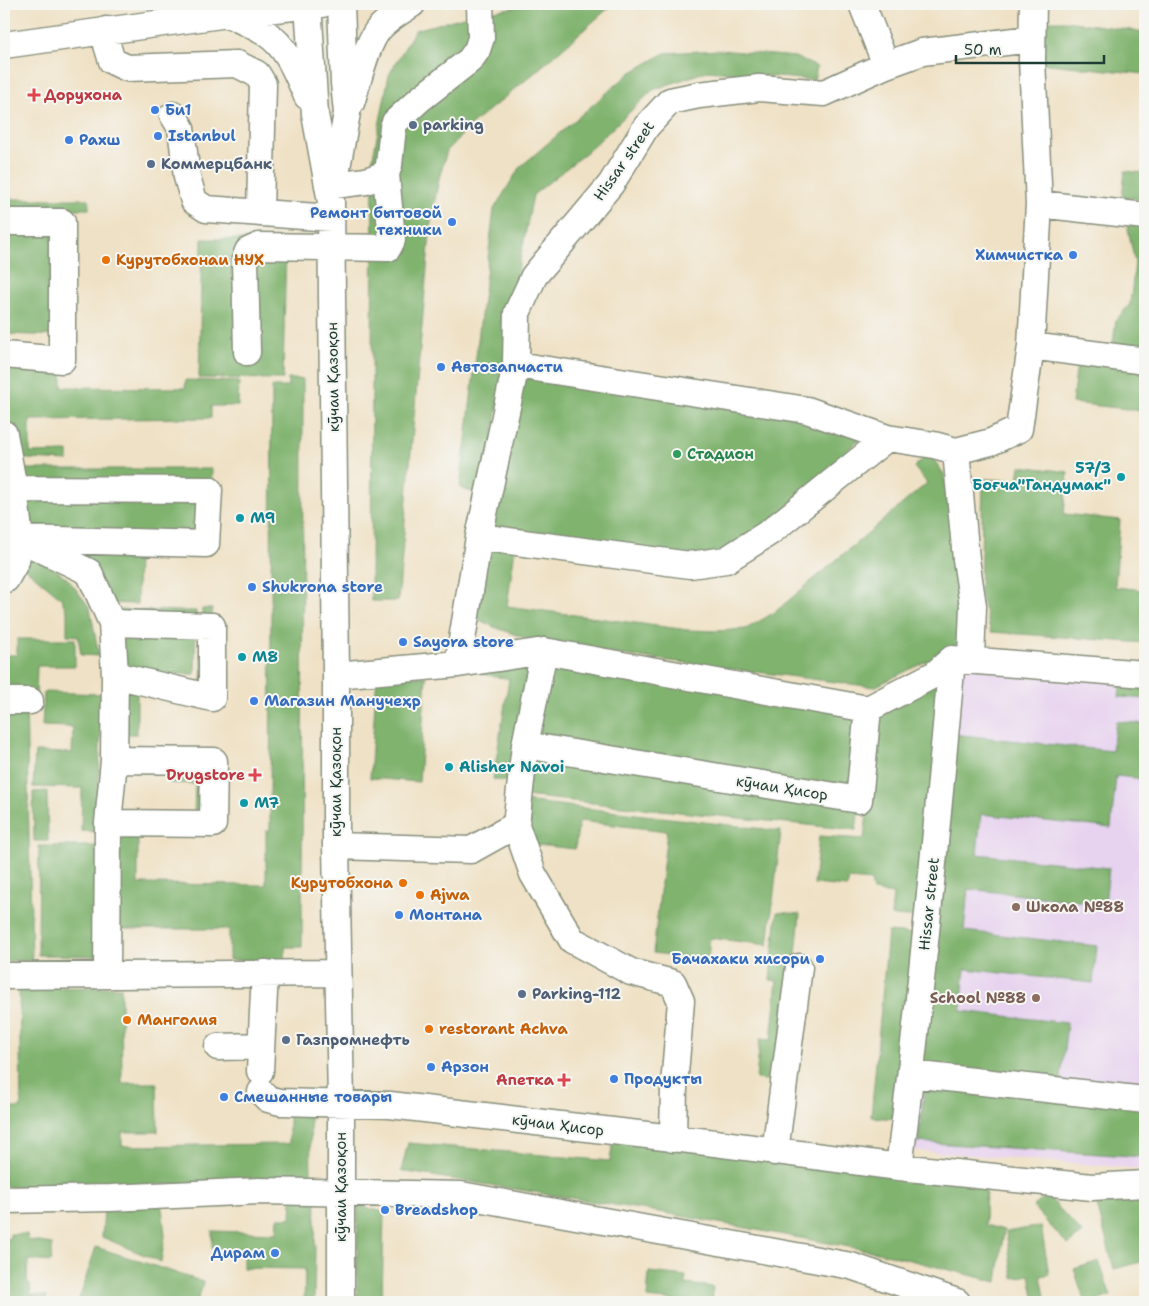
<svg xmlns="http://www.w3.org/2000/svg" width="1149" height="1306" viewBox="0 0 1149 1306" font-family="'Shantell Sans',sans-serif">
<rect width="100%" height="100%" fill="#f6f6f2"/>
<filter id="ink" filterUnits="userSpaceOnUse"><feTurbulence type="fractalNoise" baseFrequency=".02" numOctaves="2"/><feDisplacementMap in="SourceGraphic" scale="10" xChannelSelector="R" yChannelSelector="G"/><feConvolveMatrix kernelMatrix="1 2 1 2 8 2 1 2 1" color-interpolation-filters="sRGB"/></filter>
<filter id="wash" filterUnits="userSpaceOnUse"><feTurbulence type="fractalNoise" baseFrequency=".0096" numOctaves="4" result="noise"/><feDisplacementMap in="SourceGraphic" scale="20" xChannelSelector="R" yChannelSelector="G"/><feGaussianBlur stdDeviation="1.12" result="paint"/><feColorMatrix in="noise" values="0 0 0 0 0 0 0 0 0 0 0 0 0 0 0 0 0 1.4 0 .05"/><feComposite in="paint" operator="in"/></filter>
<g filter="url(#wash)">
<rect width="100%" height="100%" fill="#efe1c5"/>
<path fill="#e7d2ef" d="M963,659L1145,678V1169L910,1150Z"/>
<path fill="#80b36e" stroke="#507851" d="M535,4H611V6L532,75L471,125L447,151L439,178L431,222L398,601H371L373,157L389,75L415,30L475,14Z
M1039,21H1066L1145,32V74L1039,63Z
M720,50L795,57L817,67L814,80L707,71L653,90L588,151L533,195L510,310L504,370L483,496L460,488L494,209L520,167L630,73L665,53Z
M1125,171L1145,173V200L1122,197Z
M4,199H89V209H4Z
M1125,202L1145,204V362L1111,358L1116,320L1130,304L1135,263L1128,229Z
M4,213L67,215L64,336L4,334Z
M202,239L286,240L283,379L199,378Z
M4,353L62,356V387L185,388L186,380L239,382L238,406H211V418L30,420V453L68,452V461L11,458L4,419Z
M1077,363L1145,371V411L1072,403Z
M520,372L870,429L790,505L733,549L698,557L489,532Z
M288,379H303L302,947H285V961L229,960V929H114V832L138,833V884L266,885V831L270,830L272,387H288Z
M929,453L944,474L968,641L874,687L545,645L494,627L467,614L483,545L515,549L507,606L688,630L717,631L746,629L775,612L927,483L914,467Z
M1020,466L1068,472L1064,514L1120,520L1115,587L1145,590V643L991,632L980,593L983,479L1018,480Z
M15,469H212L210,536L25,530Z
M35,541L138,546L137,604L93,603L73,575Z
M32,551L69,580L90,608L99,656L81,655L78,636L67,635V612L61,598L24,567Z
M202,609H212V689H137V734H113V681H202Z
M104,610L196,611L195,674H123Z
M17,639H75V666H37L36,698L4,699V655H17Z
M486,641L541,651L520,784L493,779L509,679L481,674Z
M546,655L873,698L856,830L524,796Z
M1122,673L1145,675V699L1119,697Z
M377,674L426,677L419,782L370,778Z
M945,679L926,918L891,916L893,894L873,891L871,881L849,879L847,887L814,884L819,836L864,839L879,708Z
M44,692L102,694L97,832L81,831L82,788L33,787L35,752L72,753L73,727L42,726Z
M26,703L32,960L4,961V704Z
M1116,721L1145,724V779L1116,776L1111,828L981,814L977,854L1109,868L1105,904L968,889L964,931L1097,946L1093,983L965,969L961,1011L1067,1023L1059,1097L1145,1106V1157L918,1142L925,1084L914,1081L952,734L1112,751Z
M213,755L211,821L194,820L195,784L170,783V769Z
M47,791L48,841H34L33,792Z
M524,801L781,831L768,945L710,938L708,960L653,953L667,831L579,821L575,849L519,843Z
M39,846H96L101,956L38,955Z
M777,912L800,914L783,1082L756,1079L760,1039L771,1040L777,981L770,980Z
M888,932L914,934L897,1119L871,1117Z
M121,987L122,1083H157L158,1132H122V1146L289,1144V1102H310L311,1182L4,1187V1103H11V1108H21L19,988Z
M613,1140L986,1179L985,1225L1004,1230L997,1282L882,1253L659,1212L401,1171L408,1143L610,1161Z
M1145,1188V1261L1114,1269L1094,1194Z
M292,1193L316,1194L314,1302H304L305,1269L243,1268V1250L212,1249V1231L277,1233L278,1218H291Z
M1047,1195L1082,1233L1068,1245L1033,1207Z
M161,1198L165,1236L161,1262L102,1237L105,1199Z
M358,1206L384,1212L382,1302H357Z
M1041,1226L1049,1274L1041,1276L1046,1302H1035L1030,1275L1013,1278L1006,1232Z
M10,1234H27L28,1240L52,1244L51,1262L28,1260L27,1282L30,1285L31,1295L47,1296L45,1302L7,1301L4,1287V1239L10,1238Z
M96,1247L204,1282L197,1302H78Z
M1099,1261L1111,1296L1093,1302H1085L1074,1269Z
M649,1272L686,1276L685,1284L713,1287L712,1300H707V1302H685L647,1298Z"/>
</g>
<g filter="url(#ink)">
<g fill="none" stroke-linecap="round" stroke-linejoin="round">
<g stroke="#878f7c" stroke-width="29">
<path id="minor" d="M308,4L315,114L331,202L336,675V846L341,1103V1302
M862,4L886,65
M1033,4L1032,60L1039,204L1031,346L1145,361
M228,14C240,20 255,26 267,34C288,48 297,74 307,96
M106,30L107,45L112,61L127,68L237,64L257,74L263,84L260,213
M4,45L228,14L322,4
M351,103C358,83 365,47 378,30C387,19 401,11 412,4
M173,115L181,128L187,177L194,201L206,209L331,218
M334,184L347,113L344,83L341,4
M334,185L366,181L386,174L389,165L393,127L395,122L420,99L470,60L477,50L481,38L480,4
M1039,204L1145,216
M4,222H62V360L4,355
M247,352L245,259L248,251L259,246L388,248L392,240L386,174
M516,365L807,410L887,438L934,445L956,451L966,559L973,606L971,659
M4,434L14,489L20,539L89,572L112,623L115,675L114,760L108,823L107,975
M956,451L991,442L1019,429L1031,346
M479,537L690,565L726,560L770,532L887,438
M4,579H6L16,561L20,539L206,544L209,490L14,489
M112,623L212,626V698L115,675
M544,651L868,709L935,674L952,659L1145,674
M458,664L479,537L516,365L517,313L534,276L611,184L646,127L670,101L699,95L759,88L824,93L886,65L922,52L1032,39
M4,701H30
M525,745L859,800L868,709
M108,823L213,824L214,761L114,760
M516,825L533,874L572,940L631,972L673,983L681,1001L674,1086L673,1139
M336,846L471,850L516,825L525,745L544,651L458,664L336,675
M4,976L338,973
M218,1047L261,1046
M260,1071L265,973
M911,1074L1145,1100
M261,1092L268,1099L280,1102L390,1105L707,1142L899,1167L1092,1187L1145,1184
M775,1152L799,967
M899,1167C921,998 937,829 952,659
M4,1200L111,1198L259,1191L461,1195L851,1266L957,1302"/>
</g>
<use href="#minor" stroke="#fff" stroke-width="26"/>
</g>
</g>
<g fill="#e0444e" stroke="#f6f6f2" stroke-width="2">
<path d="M31.5 87.5h5v5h5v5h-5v5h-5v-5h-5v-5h5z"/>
<path d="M252.5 767.5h5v5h5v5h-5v5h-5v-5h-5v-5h5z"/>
<path d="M561.5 1072.5h5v5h5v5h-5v5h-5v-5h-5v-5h5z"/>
</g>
<g fill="#3f7fe0" stroke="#f6f6f2" stroke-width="2">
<circle cx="155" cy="110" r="5"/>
<circle cx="158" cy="136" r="5"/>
<circle cx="69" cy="140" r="5"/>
<circle cx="452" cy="222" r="5"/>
<circle cx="1073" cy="255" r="5"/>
<circle cx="441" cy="367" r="5"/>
<circle cx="252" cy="587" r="5"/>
<circle cx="403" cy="642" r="5"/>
<circle cx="254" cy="701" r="5"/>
<circle cx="399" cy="915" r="5"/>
<circle cx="820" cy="959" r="5"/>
<circle cx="431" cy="1067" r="5"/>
<circle cx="614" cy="1079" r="5"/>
<circle cx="224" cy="1097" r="5"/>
<circle cx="385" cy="1210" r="5"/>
<circle cx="275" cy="1253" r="5"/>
</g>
<g fill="#5c6f8a" stroke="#f6f6f2" stroke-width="2">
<circle cx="413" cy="125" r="5"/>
<circle cx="151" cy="164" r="5"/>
<circle cx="522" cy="994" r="5"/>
<circle cx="286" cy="1040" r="5"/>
</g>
<g fill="#e8710a" stroke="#f6f6f2" stroke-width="2">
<circle cx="106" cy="260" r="5"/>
<circle cx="403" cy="883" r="5"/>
<circle cx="420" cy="895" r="5"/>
<circle cx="127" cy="1020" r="5"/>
<circle cx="429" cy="1029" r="5"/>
</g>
<circle fill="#2e9e5b" stroke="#f6f6f2" stroke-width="2" cx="677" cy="454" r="5"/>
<g fill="#0f9aa8" stroke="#f6f6f2" stroke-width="2">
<circle cx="1121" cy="477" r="5"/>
<circle cx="240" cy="518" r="5"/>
<circle cx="242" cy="657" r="5"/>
<circle cx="449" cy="767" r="5"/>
<circle cx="244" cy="803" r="5"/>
</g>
<g fill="#8d6e63" stroke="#f6f6f2" stroke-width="2">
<circle cx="1016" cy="907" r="5"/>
<circle cx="1036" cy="998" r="5"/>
</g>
<g text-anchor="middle" stroke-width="4" stroke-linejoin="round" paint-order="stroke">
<g font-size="15" font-weight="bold" fill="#be3a42" stroke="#f6f6f2" text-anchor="end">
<text x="44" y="100" text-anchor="start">Дорухона</text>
<text x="245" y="780">Drugstore</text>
<text x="554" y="1085">Апетка</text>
</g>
<g font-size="15" font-weight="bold" fill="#366cbe" stroke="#f6f6f2" text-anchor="start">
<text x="165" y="115">Би1</text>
<text x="168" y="141">Istanbul</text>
<text x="79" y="145">Рахш</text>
<text x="442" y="218" text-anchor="end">Ремонт бытовой<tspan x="442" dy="17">техники</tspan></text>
<text x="1063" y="260" text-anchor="end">Химчистка</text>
<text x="451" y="372">Автозапчасти</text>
<text x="262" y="592">Shukrona store</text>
<text x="413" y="647">Sayora store</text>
<text x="264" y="706">Магазин Манучеҳр</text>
<text x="409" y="920">Монтана</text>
<text x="810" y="964" text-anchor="end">Бачахаки хисори</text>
<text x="441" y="1072">Арзон</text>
<text x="624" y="1084">Продукты</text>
<text x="234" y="1102">Смешанные товары</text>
<text x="395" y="1215">Breadshop</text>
<text x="265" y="1258" text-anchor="end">Дирам</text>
</g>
<g font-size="15" font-weight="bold" fill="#4e5e75" stroke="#f6f6f2" text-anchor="start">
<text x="423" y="130">parking</text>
<text x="161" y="169">Коммерцбанк</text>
<text x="532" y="999">Parking-112</text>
<text x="296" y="1045">Газпромнефть</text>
</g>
<g font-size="15" fill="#1f3d34" stroke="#f6f6f2">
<text transform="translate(624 161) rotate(-55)" y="5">Hissar street</text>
<text transform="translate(333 377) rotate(-91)" y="5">кӯчаи Қазоқон</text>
<text transform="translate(336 782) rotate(-90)" y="5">кӯчаи Қазоқон</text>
<text transform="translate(782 788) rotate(9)" y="5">кӯчаи Ҳисор</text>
<text transform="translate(929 904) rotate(-84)" y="5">Hissar street</text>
<text transform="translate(558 1125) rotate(7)" y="5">кӯчаи Ҳисор</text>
<text transform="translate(341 1187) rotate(-90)" y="5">кӯчаи Қазоқон</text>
</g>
<g font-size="15" font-weight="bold" fill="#c56008" stroke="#f6f6f2" text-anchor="start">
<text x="116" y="265">Курутобхонаи НУХ</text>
<text x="393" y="888" text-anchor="end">Курутобхона</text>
<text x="430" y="900">Ajwa</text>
<text x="137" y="1025">Манголия</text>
<text x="439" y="1034">restorant Achva</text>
</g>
<g font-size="15" font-weight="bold" fill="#27864d" stroke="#f6f6f2" text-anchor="start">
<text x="687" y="459">Стадион</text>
</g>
<g font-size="15" font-weight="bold" fill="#0d838f" stroke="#f6f6f2" text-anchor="start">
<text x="1111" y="473" text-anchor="end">57/3<tspan x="1111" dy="17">Боғча"Гандумак"</tspan></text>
<text x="250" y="523">М9</text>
<text x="252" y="662">М8</text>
<text x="459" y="772">Alisher Navoi</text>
<text x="254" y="808">М7</text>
</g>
<g font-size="15" font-weight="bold" fill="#785e54" stroke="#f6f6f2" text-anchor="start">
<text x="1026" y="912">Школа №88</text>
<text x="1026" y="1003" text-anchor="end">School №88</text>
</g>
</g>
<rect width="1149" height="1306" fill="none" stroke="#f6f6f2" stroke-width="20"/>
<path d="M956 55v8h148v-8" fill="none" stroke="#1f3d34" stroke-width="2.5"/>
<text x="964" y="55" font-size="15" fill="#1f3d34" stroke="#f6f6f2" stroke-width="4" paint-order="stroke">50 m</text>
</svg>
